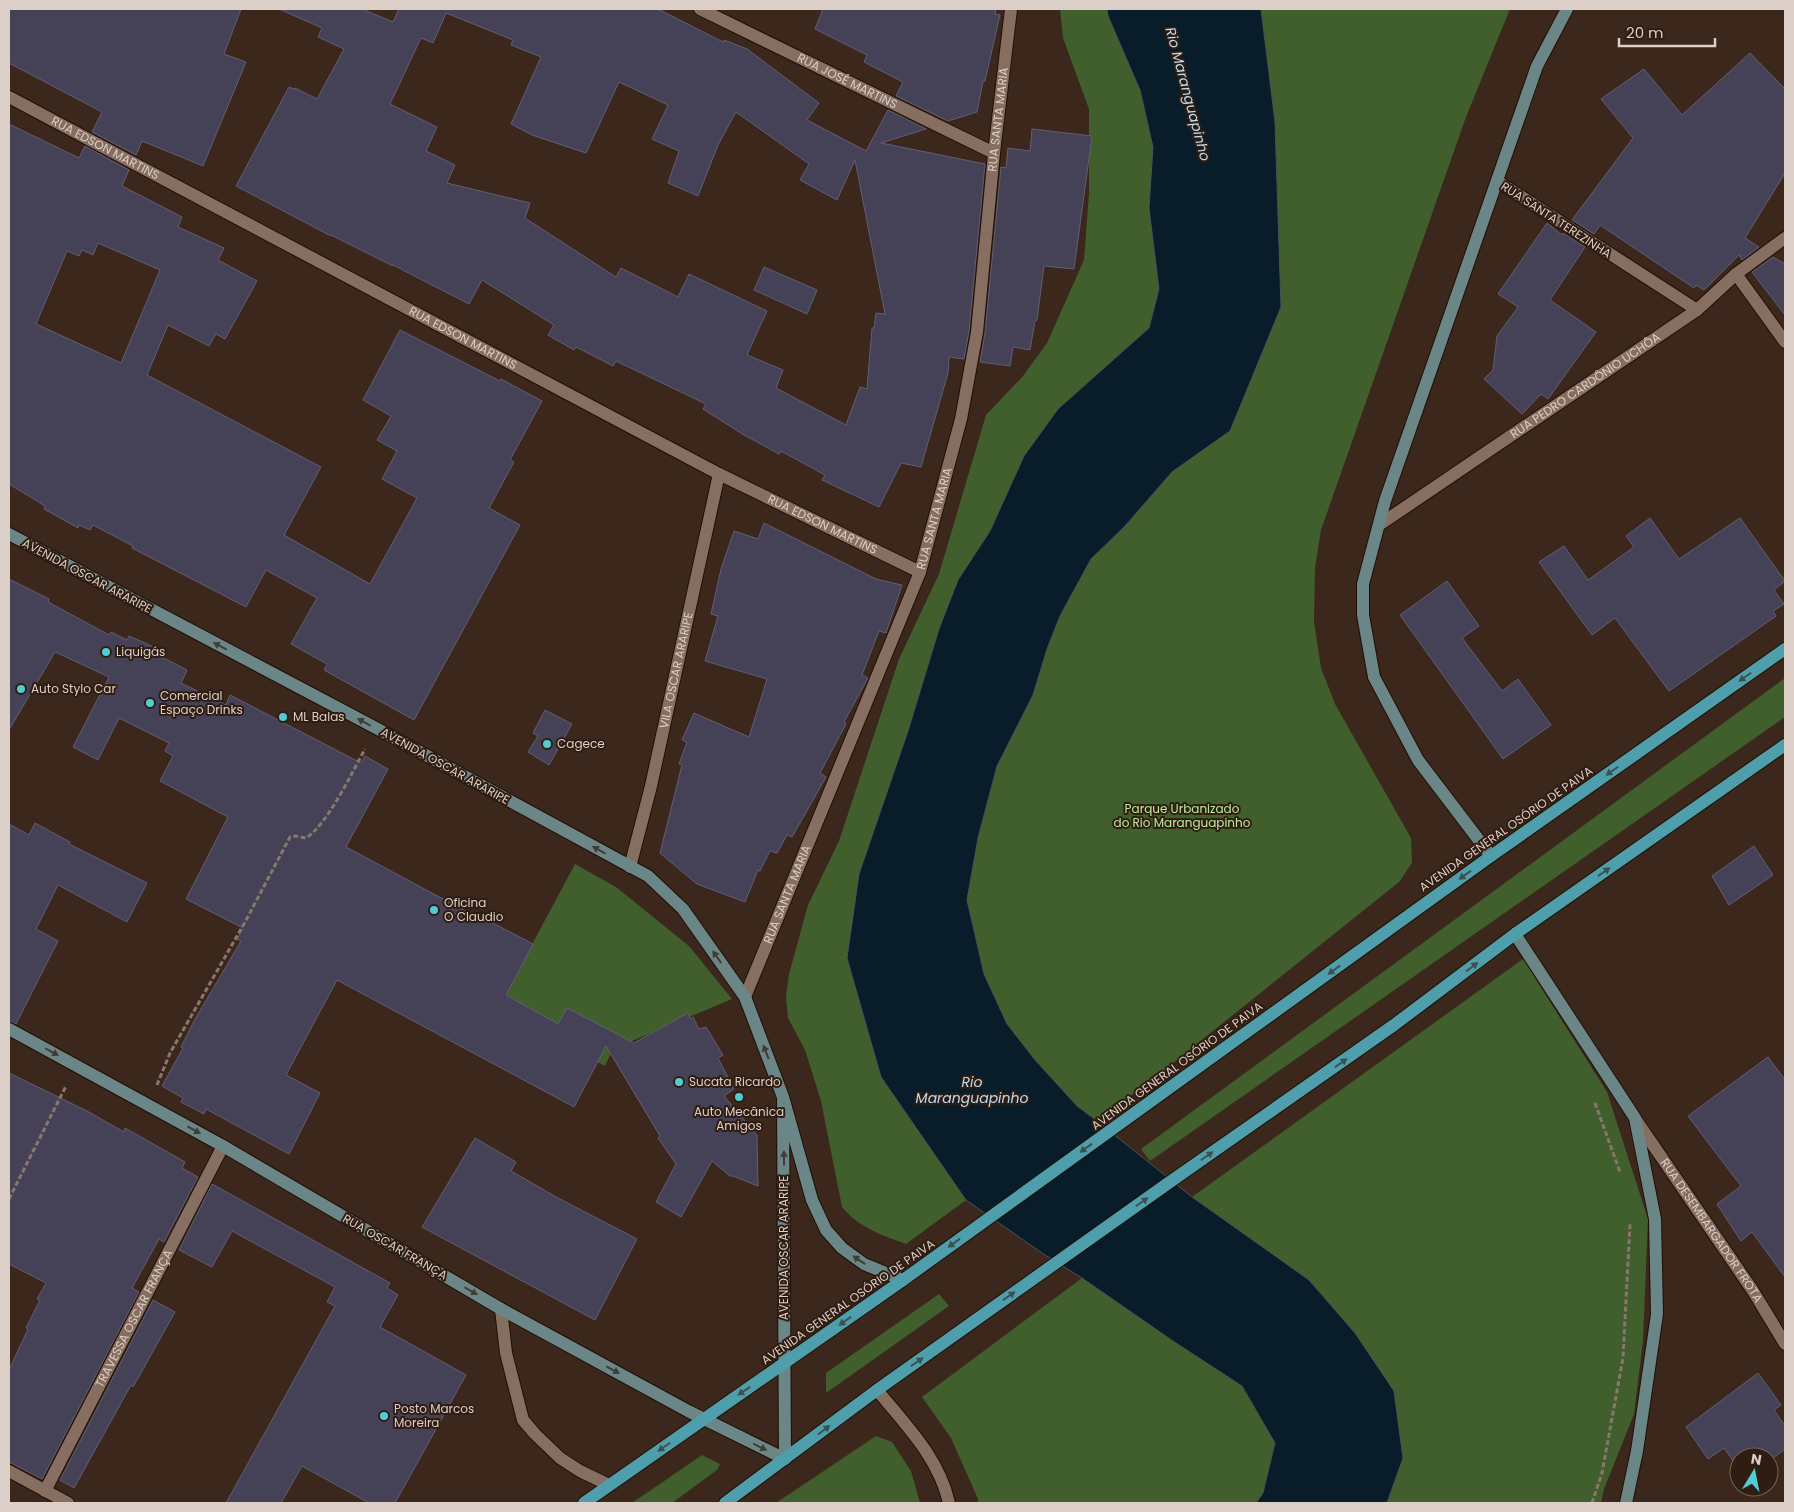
<svg xmlns="http://www.w3.org/2000/svg" width="1794" height="1512" viewBox="0 0 1794 1512" font-family="Poppins,sans-serif">
<rect width="100%" height="100%" fill="#3b271b"/>
<path fill="#405f2c" d="M1060,9H1107L1108,16L1140,90L1153,147L1149,208L1159,289L1149,328L1058,409L1024,456L990,531L958,580L939,629L908,731L859,875L847,958L881,1077L966,1200L906,1244C882,1235 859,1228 842,1207L821,1101L805,1050L788,1018L786,997L789,974L808,905L839,841L899,659L939,574L986,415L1023,376L1047,343L1084,260L1089,193V109L1063,38Z
M1261,9H1510L1466,117L1321,530L1315,568L1314,622L1321,668L1335,704L1411,838L1412,863L1399,882L1153,1079L1097,1121L1077,1106L1036,1061L1007,1024L984,974L967,899L978,838L997,766L1033,695L1047,649L1060,616L1091,559L1125,526L1172,472L1230,430L1278,207L1275,122Z
M1785,678V717L1150,1161L1141,1149Z
M575,864L616,887L689,946L732,999L613,1049L605,1066L498,1008Z
M1523,959L1607,1092L1648,1219L1643,1341L1634,1414L1604,1489L1601,1503H1387L1403,1458L1309,1280L1192,1197Z
M1082,1278L1173,1341L1242,1386L1275,1443L1263,1493L1256,1503H978V1499L951,1438L922,1397Z
M939,1294L949,1306L826,1393V1373Z
M876,1436L892,1442L911,1471L920,1503H776Z
M702,1455L720,1464L717,1470L672,1503H632Z"/>
<path fill="#081c29" stroke="#485258" d="M1107,9H1261L1275,122L1281,307L1230,431L1172,472L1125,526L1091,559L1060,616L1047,649L1033,695L997,766L978,838L967,900L984,974L1007,1024L1036,1061L1077,1106L1097,1121L1192,1197L1309,1280L1355,1333L1394,1391L1403,1458L1387,1503H1256L1263,1493L1275,1443L1242,1386L1173,1341L1082,1278L1042,1253L966,1200L881,1077L847,958L859,874L908,731L939,629L958,580L990,531L1024,456L1058,409L1149,328L1159,289L1149,208L1153,147L1140,90L1108,16Z"/>
<path fill="#454156" stroke="#625e74" fill-rule="evenodd" d="M9,9H241L224,54L246,62L203,166L142,141L136,155L92,132L102,112L9,63Z
M279,9H362L393,22L399,9H658L723,42L724,40L747,49L819,103L807,120L866,151L888,110L926,129L881,143L985,164L969,331L964,359L949,357L948,373L921,467L901,463L879,507L822,480L825,475L781,451L779,454L744,435L703,409L706,404L616,361L613,366L576,347L574,350L548,335L554,325L482,280L469,304L393,265V266L331,235V236L236,186L289,87L294,89L295,88L317,99L344,49L318,37L322,28ZM446,13L513,40L511,45L541,57L511,124L532,135L586,153L619,82L668,105L652,139L679,151L668,183L698,196L718,145L736,112L809,164L800,180L837,200L855,160L885,314L876,313L874,328H872L867,389L860,387L846,425L776,388L783,370L747,355L767,311L689,274L678,297L621,268L616,277L525,218L530,203L447,183L455,165L426,151L437,127L390,104L421,38L433,43Z
M823,9H996L995,14L1000,15L985,81H983L977,112L948,121L896,96L903,82L864,62L867,55L815,29Z
M1750,53L1785,89V173L1745,238L1759,247L1742,260L1739,255L1704,290L1696,285L1694,288L1600,225L1594,234L1572,220L1633,138L1601,99L1644,69L1682,115Z
M9,124L79,158L85,146L129,170L122,186L182,217L178,227L224,248L218,260L257,281L225,339L216,334L209,346L168,325L147,375L321,467L284,535L370,584L417,498L382,479L397,451L377,440L391,416L363,400L400,330L500,381L501,379L542,401L510,460L514,462L489,508L520,525L414,720L324,670L327,664L291,644L317,598L266,570L246,607L132,548L133,546L93,525L90,530L79,525L78,528L44,509L45,506L9,484ZM98,243L160,270L121,363L36,324L67,251L79,256L82,250L93,255Z
M1032,129L1092,136L1074,269L1044,266L1037,320L1035,321L1030,350L1013,347L1010,366L980,362L985,333L1001,167L1006,168L1008,148L1030,151Z
M1547,223L1562,235L1563,233L1585,247L1550,300L1596,332L1548,399L1541,394L1522,414L1484,379L1493,370L1497,336L1518,307L1498,294Z
M1773,257L1785,264V315L1752,272Z
M764,267L817,290L807,314L754,290Z
M1650,518L1679,559L1740,518L1785,581L1774,590L1784,604L1773,611L1776,616L1669,691L1615,618L1592,635L1539,562L1564,546L1588,580L1634,547L1626,536Z
M764,523L876,579L902,585L886,633L879,631L862,675L868,678L844,722L846,724L820,773L826,777L792,837L787,835L777,853L770,851L760,871L758,870L745,902L697,884L660,853L682,765L679,764L687,742L682,740L694,713L749,737L767,679L705,661L718,616L711,614L721,569L734,531L758,539Z
M9,579L49,599L48,602L109,635L111,632L127,640L129,636L156,648L154,653L187,670L181,683L226,705L230,695L361,763L365,756L388,769L346,847L488,923L489,921L533,944L506,995L558,1024L567,1008L634,1043L688,1013L690,1019L693,1017L699,1029L706,1027L723,1055L718,1058L734,1089L724,1096L757,1135L758,1186L733,1176H730L712,1161L681,1217L656,1202L676,1164L658,1138L660,1136L606,1046L574,1107L337,980L286,1075L320,1093L289,1154L206,1109L204,1114L181,1102L183,1098L162,1086L183,1048L181,1047L194,1021L241,941L237,939L243,928L186,899L228,817L160,781L173,756L165,751L169,743L119,718L98,760L73,747L109,677L55,652L9,730Z
M1447,581L1479,626L1462,638L1502,691L1518,679L1551,725L1503,759L1400,615Z
M545,710L572,724L549,765L528,752L538,736L533,733Z
M35,823L70,842L69,844L147,883L127,922L58,885L36,929L58,941L16,1024L9,1021V824L29,835Z
M1754,846L1773,875L1729,905L1712,876Z
M1768,1057L1785,1080V1277L1752,1232L1741,1241L1717,1204L1741,1186L1688,1116Z
M9,1073L87,1111L124,1132L125,1128L185,1162L182,1168L198,1177L164,1242L159,1239L132,1288L139,1292L42,1479L9,1462V1370L28,1329L26,1328L40,1300L37,1299L46,1283L9,1264Z
M475,1138L516,1162L511,1171L558,1198L637,1239L595,1320L422,1227Z
M212,1184L390,1283L387,1288L398,1295L380,1327L466,1375L395,1503H369L302,1466L281,1503H226L335,1306L327,1302L335,1287L232,1231L212,1267L179,1250Z
M153,1300L175,1312L133,1387L131,1385L74,1488L60,1480Z
M1758,1373L1781,1405L1774,1410L1785,1426V1449L1769,1461V1457H1739V1469L1724,1448L1708,1459L1686,1427Z"/>
<g fill="none" stroke-linecap="round" stroke-linejoin="round">
<g stroke="#210f05" stroke-width="14">
<path id="lane" d="M501,1309L506,1353L523,1420L535,1434L560,1458L580,1471L609,1485"/>
</g>
<g stroke="#210f05" stroke-width="14">
<g id="street">
<path id="s1" d="M700,9L994,153"/>
<path id="s2" d="M9,97L719,474L920,572"/>
<path d="M1497,181L1697,310"/>
<path d="M1736,274L1785,342"/>
<path id="s3" d="M1379,525L1697,310L1736,274L1785,238"/>
<path id="s4" d="M630,867L651,786L719,474"/>
<path id="s5" d="M745,997L920,572L961,419L977,332L994,153L1011,9"/>
<path id="s6" d="M1636,1120L1753,1291L1785,1344"/>
<path d="M877,1390C906,1425 939,1458 949,1503"/>
<path d="M9,1471L68,1503"/>
<path id="s7" d="M45,1491L223,1146"/>
</g>
</g>
<g stroke="#210f05" stroke-width="14">
<path id="secondary" d="M9,534L376,728L648,876L683,909L745,997L783,1097L812,1200L826,1230L842,1248L864,1264L903,1280
M1491,856L1418,760L1374,677L1363,615V584L1385,501L1537,66L1567,9
M1515,934L1635,1118L1655,1219L1657,1314L1637,1451L1626,1503
M9,1029L223,1146L501,1309L688,1411L785,1459L783,1097"/>
</g>
<g stroke="#210f05" stroke-width="14">
<path id="primary" d="M584,1503L903,1280L1491,856L1785,649
M725,1503L877,1390L1167,1184L1394,1025L1515,934L1785,745"/>
</g>
<path stroke="#88776d" stroke-width="3" stroke-dasharray="5 2.5" stroke-linecap="butt" d="M157,1085L170,1053L244,924L290,837L296,836L306,838C328,824 352,772 365,749
M1595,1103L1620,1172
M9,1199L66,1086
M1592,1503L1602,1473L1623,1358L1630,1224"/>
<use href="#lane" stroke="#866f61" stroke-width="12"/>
<use href="#street" stroke="#866f61" stroke-width="12"/>
<use href="#secondary" stroke="#6a8686" stroke-width="12"/>
<use href="#primary" stroke="#4e9eab" stroke-width="12"/>
</g>
<defs><path id="oneway-solid" d="M-6-.8H1V-3.2L6.5 0L1 3.2V.8H-6Z" transform="scale(1.25)"/></defs>
<g fill="#413c35">
<use href="#oneway-solid" transform="translate(220 646) rotate(-152)"/>
<use href="#oneway-solid" transform="translate(364 722) rotate(-152)"/>
<use href="#oneway-solid" transform="translate(599 850) rotate(-151)"/>
<use href="#oneway-solid" transform="translate(717 957) rotate(-125)"/>
<use href="#oneway-solid" transform="translate(52 1052) rotate(28)"/>
<use href="#oneway-solid" transform="translate(766 1052) rotate(-111)"/>
<use href="#oneway-solid" transform="translate(194 1130) rotate(29)"/>
<use href="#oneway-solid" transform="translate(784 1158) rotate(-90)"/>
<use href="#oneway-solid" transform="translate(859 1260) rotate(-146)"/>
<use href="#oneway-solid" transform="translate(471 1291) rotate(30)"/>
<use href="#oneway-solid" transform="translate(613 1370) rotate(28)"/>
<use href="#oneway-solid" transform="translate(760 1447) rotate(26)"/>
</g>
<g fill="#3c514f">
<use href="#oneway-solid" transform="translate(1745 677) rotate(145)"/>
<use href="#oneway-solid" transform="translate(1612 771) rotate(145)"/>
<use href="#oneway-solid" transform="translate(1604 872) rotate(-35)"/>
<use href="#oneway-solid" transform="translate(1465 875) rotate(144)"/>
<use href="#oneway-solid" transform="translate(1472 967) rotate(-37)"/>
<use href="#oneway-solid" transform="translate(1334 970) rotate(144)"/>
<use href="#oneway-solid" transform="translate(1341 1063) rotate(-35)"/>
<use href="#oneway-solid" transform="translate(1086 1148) rotate(144)"/>
<use href="#oneway-solid" transform="translate(1207 1156) rotate(-35)"/>
<use href="#oneway-solid" transform="translate(1142 1202) rotate(-35)"/>
<use href="#oneway-solid" transform="translate(954 1243) rotate(144)"/>
<use href="#oneway-solid" transform="translate(1009 1296) rotate(-35)"/>
<use href="#oneway-solid" transform="translate(845 1321) rotate(145)"/>
<use href="#oneway-solid" transform="translate(917 1362) rotate(-35)"/>
<use href="#oneway-solid" transform="translate(744 1391) rotate(146)"/>
<use href="#oneway-solid" transform="translate(824 1430) rotate(-37)"/>
<use href="#oneway-solid" transform="translate(664 1447) rotate(145)"/>
</g>
<g fill="#51ccd2" stroke="#301d12" stroke-width="2">
<circle cx="106" cy="652" r="5"/>
<circle cx="21" cy="689" r="5"/>
<circle cx="150" cy="703" r="5"/>
<circle cx="283" cy="717" r="5"/>
<circle cx="547" cy="744" r="5"/>
<circle cx="434" cy="910" r="5"/>
<circle cx="679" cy="1082" r="5"/>
<circle cx="739" cy="1097" r="5"/>
<circle cx="384" cy="1416" r="5"/>
</g>
<g text-anchor="middle" stroke-width="4" stroke-linejoin="round" paint-order="stroke">
<g font-size="12" fill="#dccfc7" stroke="#301d12">
<text dy="4" stroke="none"><textPath href="#s1" startOffset="164">RUA JOSÉ MARTINS</textPath></text>
<text dy="4" stroke="none"><textPath href="#s5" startOffset="920">RUA SANTA MARIA</textPath></text>
<text dy="4" stroke="none"><textPath href="#s2" startOffset="109">RUA EDSON MARTINS</textPath></text>
<text transform="translate(1556 220) rotate(33)" y="4">RUA SANTA TEREZINHA</text>
<text dy="4" stroke="none"><textPath href="#s2" startOffset="514">RUA EDSON MARTINS</textPath></text>
<text dy="4" stroke="none"><textPath href="#s3" startOffset="249">RUA PEDRO CARDÔNIO UCHÔA</textPath></text>
<text dy="4" stroke="none"><textPath href="#s5" startOffset="515">RUA SANTA MARIA</textPath></text>
<text dy="4" stroke="none"><textPath href="#s2" startOffset="919">RUA EDSON MARTINS</textPath></text>
<text transform="translate(87 576) rotate(28)" y="4">AVENIDA OSCAR ARARIPE</text>
<text dy="4" stroke="none"><textPath href="#s4" startOffset="202">VILA OSCAR ARARIPE</textPath></text>
<text transform="translate(445 766) rotate(29)" y="4">AVENIDA OSCAR ARARIPE</text>
<text transform="translate(1506 829) rotate(-35)" y="4">AVENIDA GENERAL OSÓRIO DE PAIVA</text>
<text dy="4" stroke="none"><textPath href="#s5" startOffset="111">RUA SANTA MARIA</textPath></text>
<text transform="translate(1177 1066) rotate(-36)" y="4">AVENIDA GENERAL OSÓRIO DE PAIVA</text>
<text dy="4" stroke="none"><textPath href="#s6" startOffset="134">RUA DESEMBARGADOR FROTA</textPath></text>
<text transform="translate(395 1247) rotate(30)" y="4">RUA OSCAR FRANÇA</text>
<text transform="translate(784 1248) rotate(-90)" y="4">AVENIDA OSCAR ARARIPE</text>
<text transform="translate(848 1302) rotate(-35)" y="4">AVENIDA GENERAL OSÓRIO DE PAIVA</text>
<text dy="4" stroke="none"><textPath href="#s7" startOffset="194">TRAVESSA OSCAR FRANÇA</textPath></text>
</g>
<g font-size="12" fill="#dccfc7" stroke="#301d12" text-anchor="start">
<text x="116" y="656">Liquigás</text>
<text x="31" y="693">Auto Stylo Car</text>
<text x="160" y="700">Comercial<tspan x="160" dy="14">Espaço Drinks</tspan></text>
<text x="293" y="721">ML Balas</text>
<text x="557" y="748">Cagece</text>
<text x="444" y="907">Oficina<tspan x="444" dy="14">O Claudio</tspan></text>
<text x="689" y="1086">Sucata Ricardo</text>
<text x="739" y="1116" text-anchor="middle">Auto Mecânica<tspan x="739" dy="14">Amigos</tspan></text>
<text x="394" y="1413">Posto Marcos<tspan x="394" dy="14">Moreira</tspan></text>
</g>
<g font-size="12" fill="#b8ec9a" stroke="#301d12">
<text x="1182" y="813">Parque Urbanizado<tspan x="1182" dy="14">do Rio Maranguapinho</tspan></text>
</g>
<g font-size="14" font-style="italic" fill="#badcf3" stroke="#301d12">
<text transform="translate(1188 94) rotate(75)" y="5">Rio Maranguapinho</text>
<text x="972" y="1087">Rio<tspan x="972" dy="16">Maranguapinho</tspan></text>
</g>
</g>
<rect width="1794" height="1512" fill="none" stroke="#dccfc7" stroke-width="20"/>
<g transform="translate(1754 1472) rotate(10)"><circle r="24" fill="#301d12" stroke="#75645a"/>
<path d="M0-4L9 19L0 12L-9 19Z" fill="#51ccd2"/>
<text y="-8" font-size="14" font-weight="bold" text-anchor="middle" fill="#dccfc7">N</text>
</g>
<path d="M1619 38v8h96v-8" fill="none" stroke="#dccfc7" stroke-width="2.5"/>
<text x="1626" y="38" font-size="15" fill="#dccfc7" stroke="#301d12" stroke-width="4" paint-order="stroke">20 m</text>
</svg>
